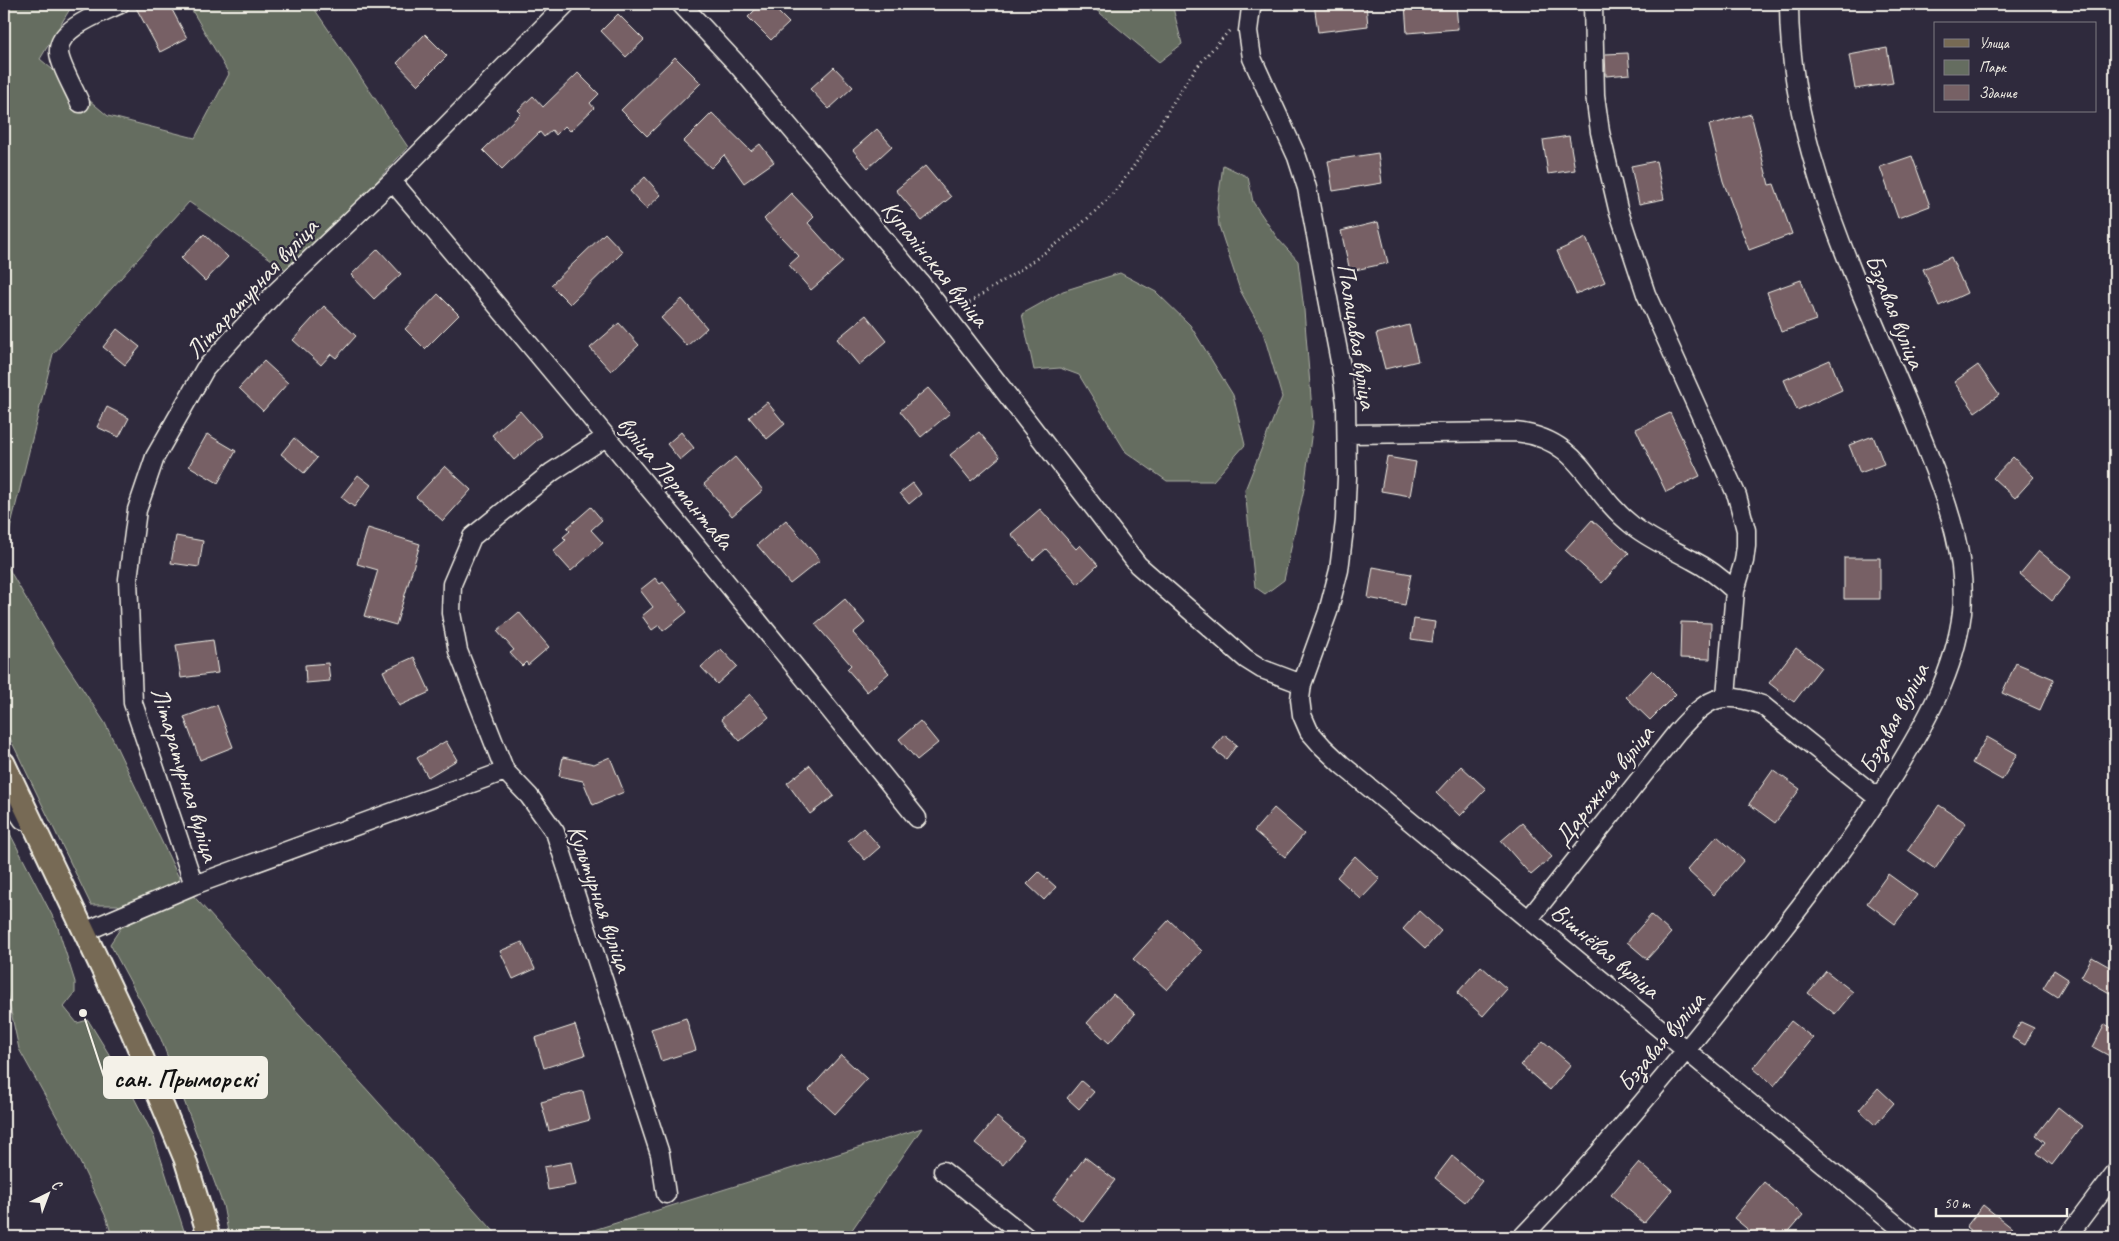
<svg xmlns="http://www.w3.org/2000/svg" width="2119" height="1241" viewBox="0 0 2119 1241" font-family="Caveat,sans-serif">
<rect width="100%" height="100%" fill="#2f2a3d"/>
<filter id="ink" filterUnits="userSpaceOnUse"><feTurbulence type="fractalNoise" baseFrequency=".02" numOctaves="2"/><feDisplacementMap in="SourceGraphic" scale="10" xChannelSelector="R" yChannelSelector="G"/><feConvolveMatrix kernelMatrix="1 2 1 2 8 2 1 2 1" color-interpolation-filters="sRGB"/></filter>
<g filter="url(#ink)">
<path fill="#656d60" stroke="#acafa4" d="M4,4H73L40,59L108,116L195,138L229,74L193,12L191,4H311L408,147L292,274L189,202L53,354L4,553Z
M1089,4H1172L1182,44L1159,62Z
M1223,165L1248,177L1253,202L1278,239L1298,261L1304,310L1313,423L1304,489L1284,580L1265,594L1255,587L1245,490L1282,397L1263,332L1240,290L1219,226L1217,208Z
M1120,273L1156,292L1190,325L1233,395L1245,445L1213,481H1167L1126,452L1079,375L1060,368L1034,370L1022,314L1063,291Z
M4,561L56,649L105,723L181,882L499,1237H229L223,1205L161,1039L110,944L128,917L118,905H91L4,726Z
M4,822L57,925L75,982V993L64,1007L77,1023L88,1020L126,1082L154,1137L186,1237H112L107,1219L67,1135L19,1049L7,993L4,987Z
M922,1128L847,1237H571Z"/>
<path fill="#776165" stroke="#f4f1e8" d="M134,4H169L187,38L160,52Z
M761,4H770L789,23L771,40L748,17Z
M1314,4H1366L1368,26L1318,32Z
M1405,4H1456L1458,29L1407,33Z
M618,14L644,40L626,57L601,31Z
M425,34L447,56L418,85L397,63Z
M1887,48L1893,83L1855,89L1849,55Z
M1628,53L1630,74L1606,76L1605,54Z
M675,57L701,83L647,136L621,110Z
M834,67L853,87L829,109L810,89Z
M578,73L599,94L590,103L594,108L570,131L565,126L556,135L552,130L544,137L540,132L502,169L483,150L521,113L518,110L533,96L543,107Z
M712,113L751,151L760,144L774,162L744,183L724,155L711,168L683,142Z
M1751,114L1769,185L1774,184L1792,234L1749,250L1723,181L1709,125Z
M877,129L892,146L868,168L853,150Z
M1569,136L1575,170L1548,174L1543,140Z
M1378,153L1382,183L1333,191L1328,161Z
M1912,156L1930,206L1898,218L1880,167Z
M1656,161L1664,199L1639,204L1631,166Z
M925,166L951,197L922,221L896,190Z
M645,177L661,195L646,209L630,191Z
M791,193L814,217L808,223L843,262L811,290L789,265L799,256L764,219Z
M1378,222L1388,263L1350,271L1341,231Z
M605,233L623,252L570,304L551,285Z
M204,234L228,257L205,281L181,258Z
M1586,238L1605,282L1576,294L1557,251Z
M378,249L401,274L374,299L351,275Z
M1951,257L1967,293L1939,306L1923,269Z
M1801,280L1816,320L1781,332L1767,292Z
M438,294L459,315L425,349L405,329Z
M682,299L707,328L687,346L661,318Z
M324,306L356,336L336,358L331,354L321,365L293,340Z
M866,315L887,341L859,365L837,339Z
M619,323L639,345L611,371L590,348Z
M1409,325L1418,361L1385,369L1376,334Z
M117,329L140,347L125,365L103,347Z
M1830,360L1842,390L1797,410L1784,380Z
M264,361L288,383L263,411L239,388Z
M1978,365L1999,395L1975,412L1954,382Z
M928,388L950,413L921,437L900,411Z
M767,402L785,424L767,439L749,417Z
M107,407L129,418L119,437L97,427Z
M520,411L542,436L514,460L492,435Z
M1670,413L1700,476L1666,492L1636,429Z
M681,432L694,448L680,460L667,444Z
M979,432L1000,457L971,481L950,455Z
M207,434L236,451L218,483L189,466Z
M1873,436L1884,464L1860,473L1849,445Z
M294,438L317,458L304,473L281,454Z
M735,457L763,490L732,516L704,484Z
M1387,457L1416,462L1410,496L1381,491Z
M2013,457L2034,477L2015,498L1993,478Z
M445,466L471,490L443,521L416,497Z
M358,475L371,485L354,507L341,497Z
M913,483L921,494L909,504L900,493Z
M591,507L602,520L591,530L603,543L571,571L553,551L566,540L563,537L570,531L567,528Z
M1040,509L1076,549L1080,545L1098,565L1078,584L1046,549L1033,560L1011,534Z
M786,520L820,560L790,584L757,545Z
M1592,520L1629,553L1602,583L1565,550Z
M368,528L420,544L396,625L364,616L378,570L357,564Z
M176,536L203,541L199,567L171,563Z
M2039,551L2071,577L2052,601L2020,574Z
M1844,558H1880V599H1844Z
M1373,567L1411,574L1405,605L1368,598Z
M655,578L660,584L663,582L687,612L663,631L659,625L652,630L642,616L653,607L640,590Z
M845,599L865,623L853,633L889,673L867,692L847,669L851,665L815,624Z
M519,612L549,647L528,665L526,662L522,666L510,653L514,650L497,631Z
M1414,619L1435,622L1432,642L1411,639Z
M1681,622L1711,623L1710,659L1680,658Z
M213,640L218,673L181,678L176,645Z
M1796,648L1821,667L1794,702L1769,683Z
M721,649L737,666L717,684L701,667Z
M414,657L430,692L399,706L383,671Z
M328,663L330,681L306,683L305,665Z
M2016,663L2054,679L2040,710L2002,693Z
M1652,670L1676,694L1650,720L1626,697Z
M750,694L769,717L740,741L721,719Z
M217,705L233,747L200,760L184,717Z
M920,721L938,743L917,760L899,739Z
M1224,735L1237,745L1226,759L1213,749Z
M1987,737L2017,754L2002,780L1972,763Z
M446,741L457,760L428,777L417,758Z
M563,757L594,764L610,757L624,792L593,805L583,781L559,776Z
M810,765L834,796L810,814L787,783Z
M1461,766L1486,789L1460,816L1436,793Z
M1773,770L1800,789L1775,823L1749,804Z
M1939,805L1966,823L1935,869L1908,850Z
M1274,808L1304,834L1285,857L1254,831Z
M1522,823L1552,857L1531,875L1501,841Z
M863,828L880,847L865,860L848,841Z
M1717,836L1744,860L1714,895L1687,870Z
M1355,856L1380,879L1361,899L1337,877Z
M1039,872L1056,887L1044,900L1027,884Z
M1888,874L1917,895L1895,924L1867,903Z
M1419,911L1441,931L1425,949L1403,929Z
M1651,915L1671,933L1647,959L1627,942Z
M1169,920L1202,951L1167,990L1133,959Z
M522,942L535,969L513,979L500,951Z
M2092,957L2115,970V996L2081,977Z
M1481,966L1507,989L1483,1016L1457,993Z
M2054,970L2068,979L2057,997L2043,988Z
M1826,971L1853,992L1835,1014L1808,993Z
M1113,994L1135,1014L1109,1043L1087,1023Z
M686,1018L696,1050L661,1061L651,1029Z
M1791,1021L1813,1038L1774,1086L1753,1068Z
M2021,1022L2034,1028L2025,1045L2012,1038Z
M2105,1024L2115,1030V1059L2093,1047Z
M575,1025L585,1055L544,1068L535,1038Z
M1543,1041L1571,1065L1550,1090L1521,1065Z
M841,1055L867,1079L835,1114L809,1090Z
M1081,1081L1094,1092L1079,1109L1067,1098Z
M1878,1088L1894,1103L1875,1125L1859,1110Z
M583,1091L590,1120L549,1131L541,1102Z
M2058,1107L2082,1126L2052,1165L2037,1153L2045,1142L2036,1135Z
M997,1117L1024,1140L1003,1165L975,1143Z
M1452,1156L1482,1181L1465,1202L1435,1178Z
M1085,1157L1115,1180L1083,1222L1053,1199Z
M571,1162L576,1185L548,1190L544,1167Z
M1639,1162L1672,1190L1644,1223L1611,1195Z
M1764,1182L1803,1215L1784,1237H1757L1734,1218Z
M1983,1205L2012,1228L2005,1237H1978L1966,1227Z"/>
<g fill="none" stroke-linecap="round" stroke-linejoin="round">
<g stroke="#f4f1e8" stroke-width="21">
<path id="minor" d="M681,4L735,62L925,288L1138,565L1246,659L1262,669L1302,684
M1253,4L1251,8L1248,31L1252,58L1297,157L1307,188L1342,372L1346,404L1347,477L1345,521L1339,570L1328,612L1302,684L1300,699L1302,715L1309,731L1323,747L1341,764L1911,1237
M1593,4L1595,95L1600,132L1618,209L1646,294L1737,496L1746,530V546L1744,561L1735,591L1726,696
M80,103C75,91 59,63 59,52C57,28 102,13 120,4
M392,181C570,391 745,603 917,818
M1347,434L1515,432C1583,439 1586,490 1633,526C1651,540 1672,549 1692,560C1708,568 1722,579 1735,591
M606,437L552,472L472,537L452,584L451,613L458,651L505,771L529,796L555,832L660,1154L666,1194
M4,792L23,820
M194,885L133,703L128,579L137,510L155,457L205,369L234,337L275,293L392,181L566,4
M1529,919L1677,732C1707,699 1719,689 1762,705L1879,799
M84,932L194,885L505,771
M943,1171L1026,1237
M1522,1237C1605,1151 1682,1057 1756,963C1805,901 1852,841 1894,774C1925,724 1955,672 1962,612C1967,561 1949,507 1931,461C1875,313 1789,166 1789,4
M2067,1237L2115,1173"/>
</g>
<g stroke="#f4f1e8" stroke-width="25">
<path id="major" d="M4,763L131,1030L185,1159L209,1237"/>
</g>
<path stroke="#f4f1e8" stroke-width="3" stroke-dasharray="1 4" stroke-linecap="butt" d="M961,308C1015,273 1071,240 1114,192C1142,159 1161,120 1185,84C1198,64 1214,47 1231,29"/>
<use href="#minor" stroke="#2f2a3d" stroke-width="18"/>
<use href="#major" stroke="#776a54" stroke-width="21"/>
</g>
</g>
<g text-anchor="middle" stroke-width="4.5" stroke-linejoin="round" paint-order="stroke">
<g font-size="25" fill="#f4f1e8" stroke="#2f2a3d">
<text transform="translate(936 263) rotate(51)" y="9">Купалінская вуліца</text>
<text transform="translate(251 288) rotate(-47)" y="9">Літаратурная вуліца</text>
<text transform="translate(1896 311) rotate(68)" y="9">Бэзавая вуліца</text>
<text transform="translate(1358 336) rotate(81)" y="9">Палацавая вуліца</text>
<text transform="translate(676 482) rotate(50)" y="9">вуліца Лермантава</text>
<text transform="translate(1893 718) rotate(-62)" y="9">Бэзавая вуліца</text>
<text transform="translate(186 774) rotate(73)" y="9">Літаратурная вуліца</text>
<text transform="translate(1603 785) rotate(-52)" y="9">Дарожная вуліца</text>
<text transform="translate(601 898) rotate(71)" y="9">Культурная вуліца</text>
<text transform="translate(1606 950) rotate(40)" y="9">Вішнёвая вуліца</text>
<text transform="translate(1660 1041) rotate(-50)" y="9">Бэзавая вуліца</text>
</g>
</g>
<path fill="none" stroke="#f4f1e8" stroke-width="2" d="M83 1013L104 1077"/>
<circle fill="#f4f1e8" stroke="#2f2a3d" stroke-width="2" cx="83" cy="1013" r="5"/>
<rect fill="#f4f1e8" stroke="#f4f1e8" stroke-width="2" x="104" y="1057" width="163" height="41" rx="5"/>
<g font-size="26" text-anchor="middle" font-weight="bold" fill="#111">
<text x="185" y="1087">сан. Прыморскі</text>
</g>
<rect width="2119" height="1241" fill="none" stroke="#2f2a3d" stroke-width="20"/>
<rect x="10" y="10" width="2099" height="1221" fill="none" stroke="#f4f1e8" stroke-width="2" filter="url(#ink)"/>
<rect x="1934" y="22" width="162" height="90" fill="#2f2a3d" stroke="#7e7a81"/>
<rect x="1944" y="39" width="25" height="8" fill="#776a54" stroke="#7e7a81"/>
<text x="1979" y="48" font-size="15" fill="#f4f1e8">Улица</text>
<rect x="1944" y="60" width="25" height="15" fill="#656d60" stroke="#7e7a81"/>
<text x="1979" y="72" font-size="15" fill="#f4f1e8">Парк</text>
<rect x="1944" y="85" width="25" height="15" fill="#776165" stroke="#7e7a81"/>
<text x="1979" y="98" font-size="15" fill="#f4f1e8">Здание</text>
<g transform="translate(48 1194) rotate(42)" stroke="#2f2a3d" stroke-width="4" paint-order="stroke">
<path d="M0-4L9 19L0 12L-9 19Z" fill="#f4f1e8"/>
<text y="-8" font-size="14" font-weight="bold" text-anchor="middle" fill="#f4f1e8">С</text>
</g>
<path d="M1936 1208v8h131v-8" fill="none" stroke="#f4f1e8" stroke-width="2.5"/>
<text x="1944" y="1208" font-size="15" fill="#f4f1e8" stroke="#2f2a3d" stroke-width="4" paint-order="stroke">50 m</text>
</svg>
